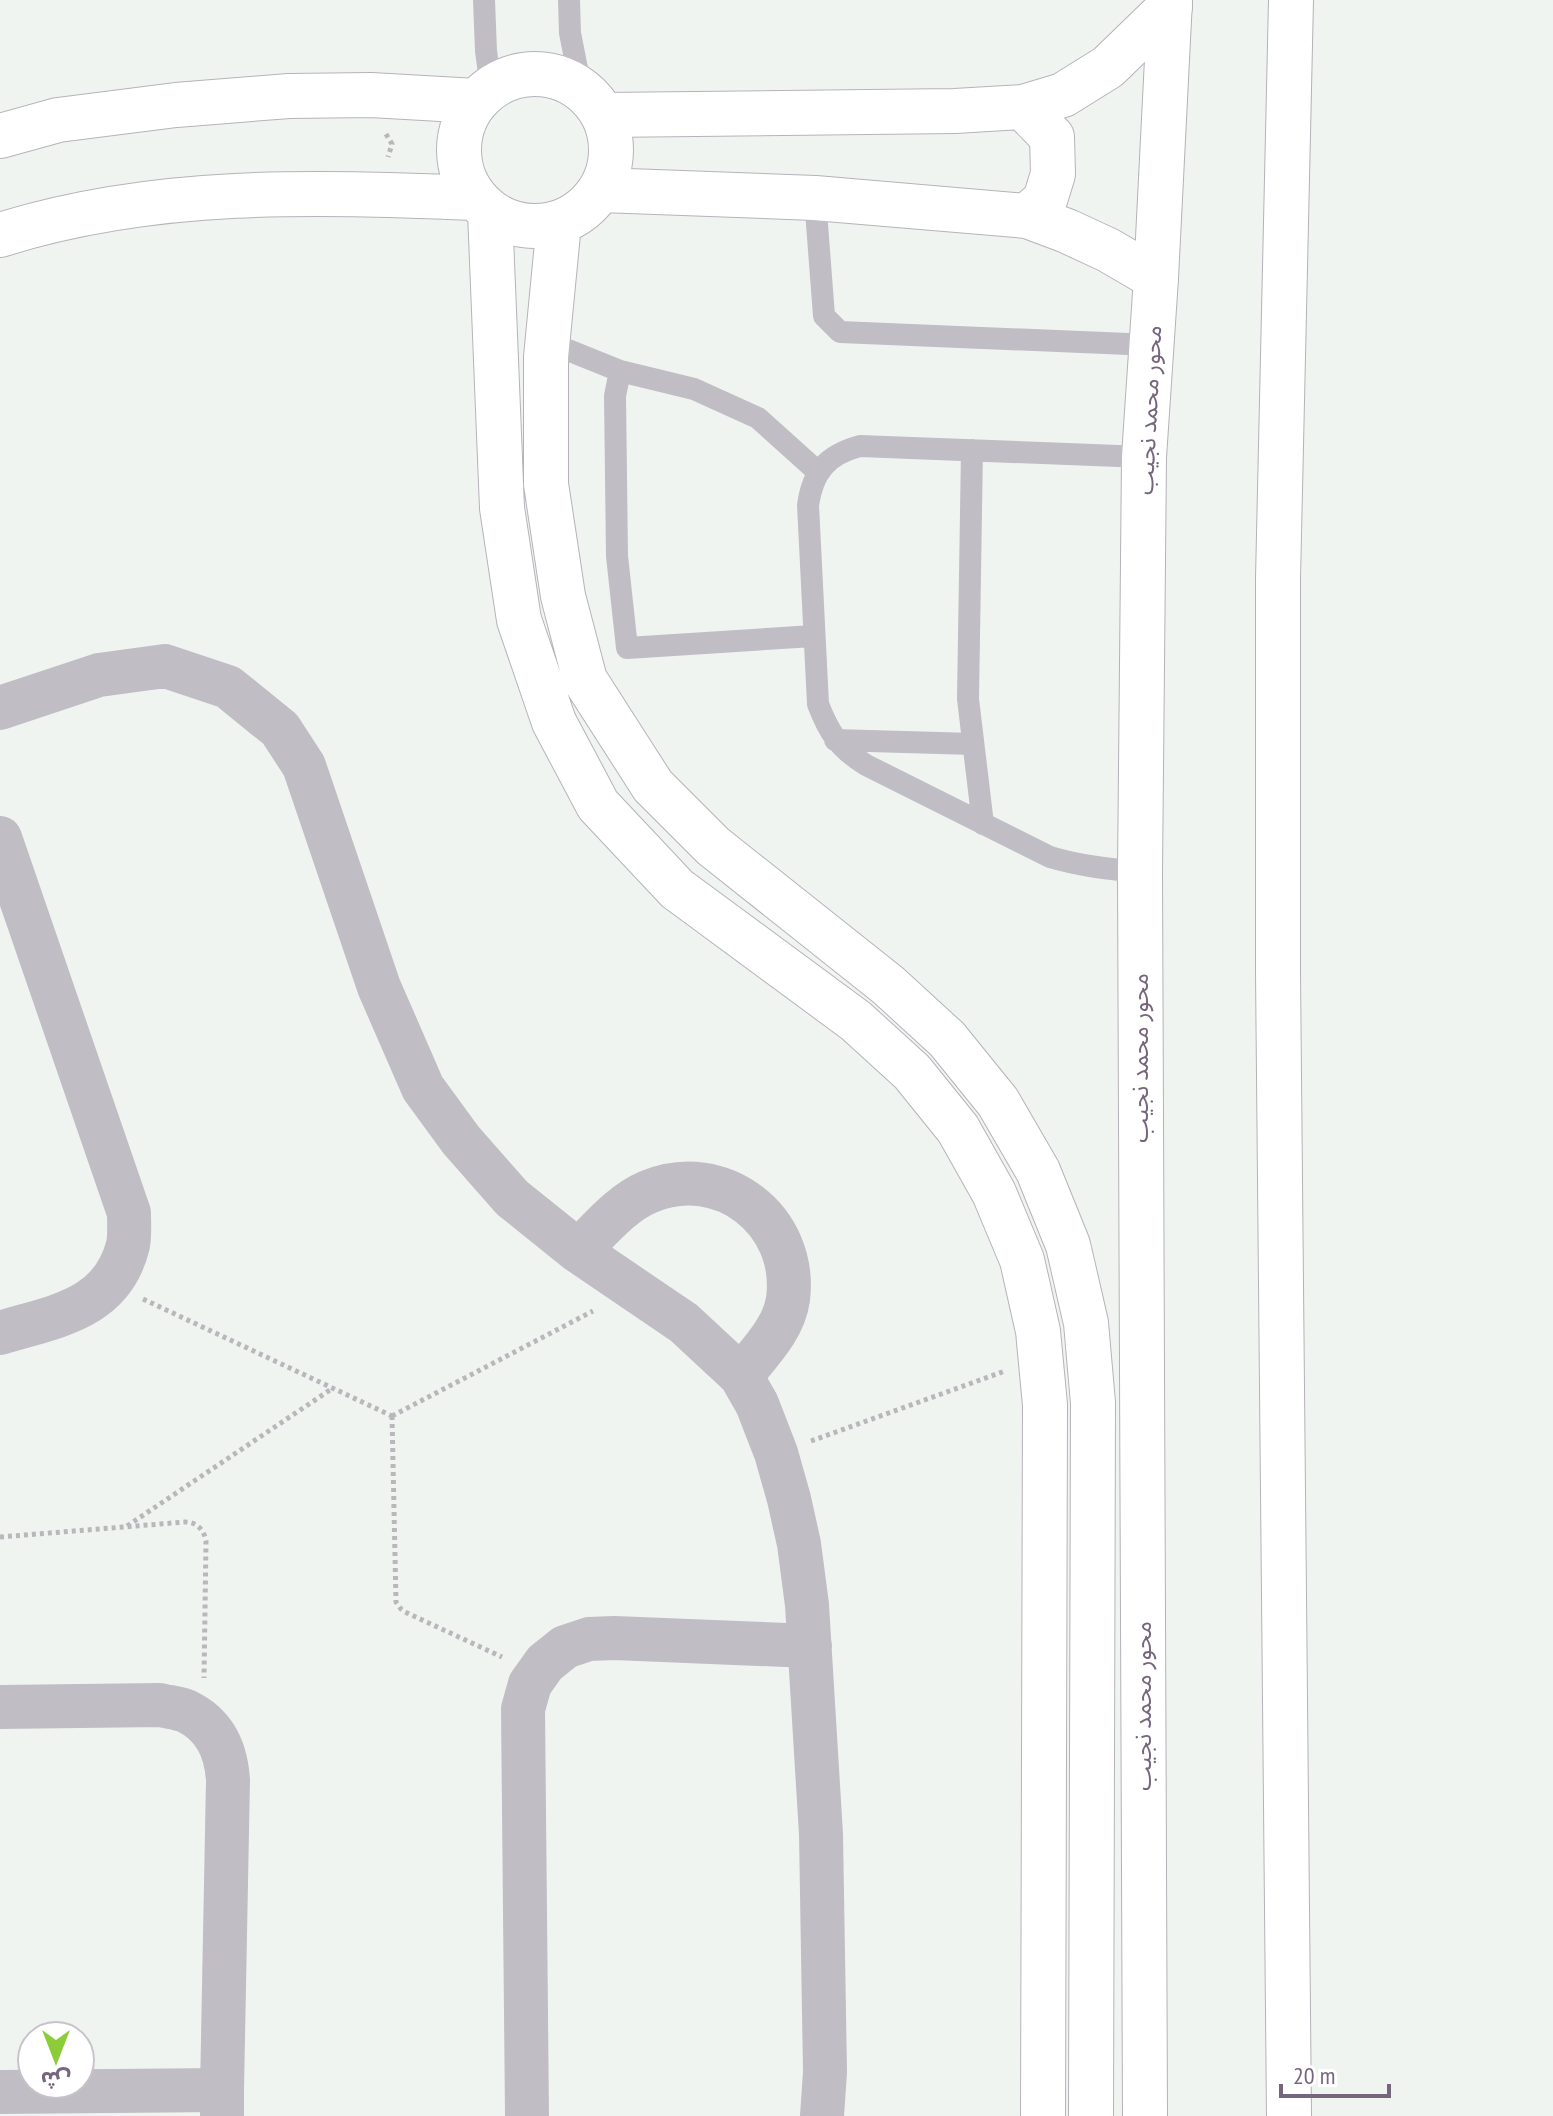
<svg xmlns="http://www.w3.org/2000/svg" width="1553" height="2116" viewBox="0 0 1553 2116" font-family="'PT Sans Narrow','Noto Sans Arabic',sans-serif">
<rect width="100%" height="100%" fill="#f0f4f1"/>
<g fill="none" stroke-linecap="round" stroke-linejoin="round">
<g stroke="#b7b2ba" stroke-width="46">
<path id="secondary" d="M459 150a76 76 0 1 1 152 0a76 76 0 1 1-152 0Z
M1023,107L1052,137L1053,174L1045,200L1027,216
M604,115L955,111L1023,107L1063,95L1108,67L1170,7
M0,136L58,120L176,105L289,96L371,95L476,101
M601,190L815,198L1027,216L1067,231L1108,250L1156,278
M490,212L502,508L519,620L554,722L598,805L677,889L856,1021L912,1072L958,1129L994,1193L1022,1260L1038,1331L1045,1405L1043,2116
M559,223L546,357V484L563,596L585,680L653,786L713,846L888,985L947,1039L998,1102L1038,1171L1068,1245L1086,1323L1093,1403L1091,2116
M0,235C156,186 314,192 475,198"/>
</g>
<g stroke="#b5b1b8" stroke-width="46">
<path id="primary" d="M1145,2116L1140,872L1144,457L1156,278L1170,0
M1289,2116L1278,972V579L1291,0"/>
</g>
<path stroke="#bab7bc" stroke-width="5" stroke-dasharray="4 4" stroke-linecap="butt" d="M386,134L392,144L388,157
M143,1299L392,1416
M392,1416L396,1602L401,1609L405,1612L502,1657
M392,1416L593,1311
M811,1441L1005,1371
M127,1526L333,1388
M0,1537L185,1522C197,1522 204,1530 206,1541L204,1678"/>
<path stroke="#c1bdc4" stroke-width="22" d="M484,0L486,51L491,88
M569,0L570,33L581,89
M815,198L824,316L840,332L1152,345
M548,342L620,371
M972,450L968,699L983,824
M813,636L627,648L617,556L615,396L620,371L694,389L758,418L818,472
M835,740L973,744
M1140,872C1109,869 1080,866 1050,857L866,765C839,748 829,733 818,704L808,505C813,471 827,455 860,446L1144,457"/>
<path stroke="#c1bdc4" stroke-width="44" d="M0,708L99,675L165,666L228,687L280,729L304,766L379,987L423,1088L461,1140L512,1198L578,1251L684,1323L741,1376L757,1404L776,1453L789,1499L799,1544L807,1605L821,1834L825,2072L822,2116
M0,838L129,1213C129,1224 130,1235 128,1245C112,1310 55,1316 0,1333
M578,1251C599,1231 620,1204 648,1192C721,1161 798,1220 788,1299C784,1329 759,1353 741,1376
M0,1707L160,1705C168,1707 178,1708 186,1711C215,1725 226,1750 228,1780L222,2090
M0,2092L222,2090V2116
M527,2116L523,1709L530,1684L545,1663L565,1647L589,1639L614,1638L810,1646"/>
<use href="#secondary" stroke="#fff" stroke-width="44"/>
<use href="#primary" stroke="#fff" stroke-width="44"/>
</g>
<g text-anchor="middle" stroke-width="8" stroke-linejoin="round" paint-order="stroke">
<g font-size="24" fill="#75667e" stroke="#fff">
<text transform="translate(1149 410) rotate(-87)" y="8">محور محمد نجيب</text>
<text transform="translate(1140 1058) rotate(-90)" y="8">محور محمد نجيب</text>
<text transform="translate(1143 1706) rotate(-90)" y="8">محور محمد نجيب</text>
</g>
</g>
<g transform="translate(56 2060) rotate(180)"><circle r="38" fill="#ffffff" stroke="#c8c2cb" stroke-width="2"/>
<path d="M0-6L14 30L0 20L-14 30Z" fill="#8bcc38"/>
<text y="-12" font-size="22" font-weight="bold" text-anchor="middle" fill="#75667e">ش</text>
</g>
<path d="M1281 2084v12h108v-12" fill="none" stroke="#75667e" stroke-width="4"/>
<text x="1293" y="2084" font-size="24" fill="#75667e" stroke="#ffffff" stroke-width="6" paint-order="stroke">20 m</text>
</svg>
